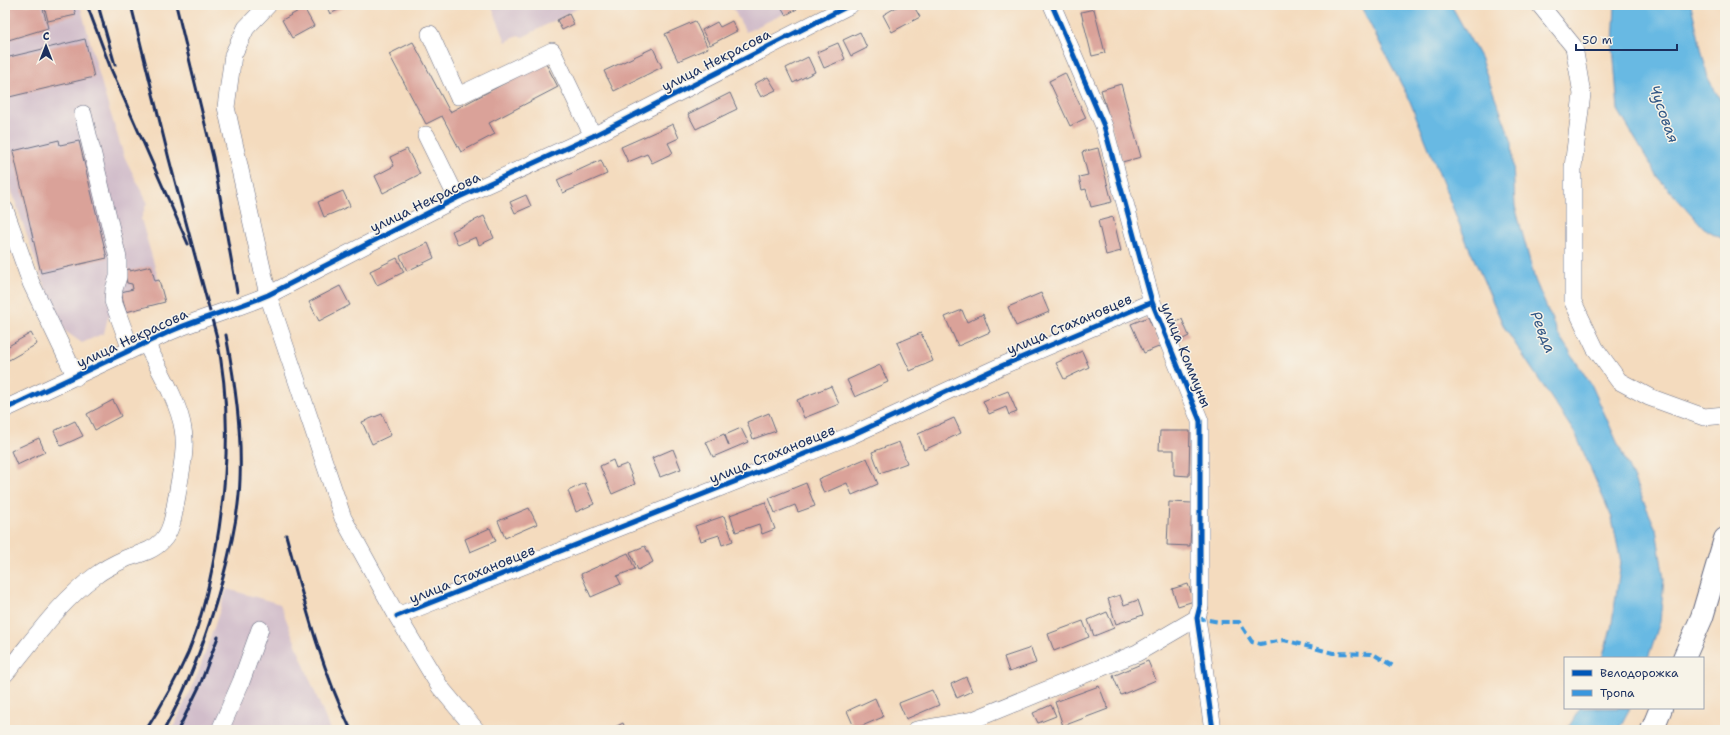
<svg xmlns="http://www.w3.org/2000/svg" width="1730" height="735" viewBox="0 0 1730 735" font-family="'Shantell Sans',sans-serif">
<rect width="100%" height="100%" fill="#f7f3e8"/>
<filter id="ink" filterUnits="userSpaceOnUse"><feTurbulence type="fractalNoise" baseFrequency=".025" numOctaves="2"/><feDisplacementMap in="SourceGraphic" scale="8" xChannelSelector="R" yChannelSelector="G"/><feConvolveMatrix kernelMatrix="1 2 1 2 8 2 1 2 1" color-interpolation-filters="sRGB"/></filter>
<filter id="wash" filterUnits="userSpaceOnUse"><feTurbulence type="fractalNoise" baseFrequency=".012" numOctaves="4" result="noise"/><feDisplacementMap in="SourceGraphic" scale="16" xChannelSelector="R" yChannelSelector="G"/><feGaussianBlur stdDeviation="0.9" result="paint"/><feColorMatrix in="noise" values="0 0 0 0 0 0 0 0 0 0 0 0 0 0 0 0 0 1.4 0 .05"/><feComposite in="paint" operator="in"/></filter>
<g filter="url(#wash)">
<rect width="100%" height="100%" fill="#f4dbbe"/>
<path fill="#d1bdca" d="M5,5H80L106,99L124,156L147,202L141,219L165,302L108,317L104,333L82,343L65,331L53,310L5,172Z
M491,5H584L523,37L518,35L506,42Z
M731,5H802L746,32Z
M227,589L280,604L330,730H172L199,671Z"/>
<path fill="#67b9e3" stroke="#4174a0" d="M1360,5H1451L1480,57L1512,142L1515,206L1535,280L1558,334L1592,386L1656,529L1664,579L1660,622L1648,658H1602L1611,629L1621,563L1612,518L1576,435L1504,327L1467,243L1409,99Z
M1615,5H1691L1708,78L1725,108V240L1706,230L1659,179L1618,110L1613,46Z
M1580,708H1630L1618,730H1567Z"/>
<g id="blocks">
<path fill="#daa299" d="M5,5H42L48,28L5,41Z
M44,5H73L76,15L48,21Z
M326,5H348L330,14Z
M780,5H795L797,9L786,15Z
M900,5H913L920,17L892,32L883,15Z
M304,8L314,26L292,38L282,20Z
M1094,9L1105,53L1092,56L1081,12Z
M569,14L574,24L562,30L557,20Z
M695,21L708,48L678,61L665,34Z
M732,21L737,31L710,45L702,30L717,22L720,27Z
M860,32L867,48L851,56L843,40Z
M85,39L94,77L5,98V58Z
M413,42L450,112L545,62L558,87L489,123L495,134L461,152L442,116L426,124L389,54Z
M838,43L845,59L824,68L817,52Z
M653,48L662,67L614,91L604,71Z
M808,57L815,72L793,83L786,68Z
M1065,73L1086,118L1070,126L1049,81Z
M768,77L776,90L761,97L754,84Z
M1121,84L1141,157L1122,162L1101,90Z
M730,93L737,109L696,129L688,114Z
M673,124L679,138L668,143L673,153L652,163L647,154L628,162L621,147Z
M59,140L60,145L79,141L107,258L41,273L13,151Z
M1098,148L1112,202L1091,207L1086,189L1082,190L1079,177L1088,175L1082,152Z
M407,149L420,174L383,193L375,176L394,166L390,157Z
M601,160L607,174L563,193L557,180Z
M343,191L350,206L324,217L318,202Z
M526,195L531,206L515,213L510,202Z
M484,216L494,238L479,245L476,237L458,245L452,231Z
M1113,217L1121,251L1106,255L1098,221Z
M428,243L434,258L407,271L400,256Z
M397,258L404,272L377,285L370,271Z
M151,266L155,281L159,280L165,302L126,312L121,292L133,289L132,284L127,283L124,270L130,269V271Z
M340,286L350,305L319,321L309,302Z
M1041,293L1049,312L1016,326L1008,307Z
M962,310L967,322L983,314L990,332L958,346L945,317Z
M1148,317L1161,346L1144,353L1131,324Z
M1182,319L1189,336L1179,341L1172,324Z
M31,333L37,344L9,360L5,354V348Z
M921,333L933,361L910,371L897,343Z
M1082,351L1089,367L1064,379L1056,363Z
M880,365L888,382L855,397L847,380Z
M831,386L839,404L804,418L797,400Z
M1008,391L1017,412L1009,415L1006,407L989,414L983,401Z
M113,400L121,416L95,430L87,414Z
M769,413L776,431L753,439L747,422Z
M382,414L391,435L372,444L362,422Z
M954,418L961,433L924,450L918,434Z
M75,421L83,436L61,446L54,431Z
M741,428L748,442L713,457L706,442L724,434L729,446L725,435Z
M1160,431H1190L1189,476L1174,475V450H1159Z
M39,438L45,452L17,465L11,451Z
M899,442L907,463L880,473L872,452Z
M673,449L681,469L660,477L652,458Z
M867,458L878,484L852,495L847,483L824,493L818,479Z
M613,460L616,468L627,464L635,484L612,494L600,466Z
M585,483L594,504L576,512L568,491Z
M806,483L815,506L798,512L795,505L775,513L769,498Z
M765,502L775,529L762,534L759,524L736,532L730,515Z
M1169,502L1192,503L1190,546L1167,545Z
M529,508L537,524L505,538L498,521Z
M724,516L733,541L722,545L719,535L701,541L695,526Z
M490,528L496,541L470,552L465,539Z
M645,546L653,562L638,570L630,552Z
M628,553L635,569L617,576L621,584L591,597L581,574Z
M1188,584L1194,601L1178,606L1172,589Z
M1120,595L1124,605L1138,600L1143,615L1116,624L1108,599Z
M1107,612L1114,628L1094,636L1088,620Z
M1083,621L1089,637L1054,651L1048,634Z
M1031,648L1036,663L1009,672L1004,657Z
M1148,661L1156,680L1121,695L1113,676Z
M966,677L972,691L957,698L951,684Z
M1099,686L1108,709L1063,726L1055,702Z
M932,690L939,705L906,719L899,703Z
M875,698L883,717L855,729L847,711Z
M1051,705L1056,716L1038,723L1033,713Z
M623,723L626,730H609Z"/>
</g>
</g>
<g filter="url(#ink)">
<use href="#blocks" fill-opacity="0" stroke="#676b80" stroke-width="1"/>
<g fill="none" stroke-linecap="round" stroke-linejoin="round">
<g stroke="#676b80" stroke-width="18">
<path id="minor" d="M268,5L246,28L233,55L226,107L268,295L343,518L397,616L440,687L476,730
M1052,5L1104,126L1152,302L1200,421V606L1197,618L1213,730
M1540,5L1574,47L1582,94L1573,167V302L1595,348L1619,381L1649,397L1704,417L1725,415
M430,34L458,96L552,51L593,136
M83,114L118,258V277L114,289L113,301L131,350
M426,135L457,198
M5,210L31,283L76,377
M5,409L169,332C201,318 235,309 268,295L457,198L593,136L850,5
M397,616L852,435L999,367L1152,302
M5,674C33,641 59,602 95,576C105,568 116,563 127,558C139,554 153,551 162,541C173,530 174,510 177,496C180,475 187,450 183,429C179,402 158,368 146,343
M220,730L241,682L260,629
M916,730L973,720L1137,653L1197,618"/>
</g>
<g stroke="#676b80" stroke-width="24">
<path id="major" d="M1684,658L1702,617L1725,539
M1652,730L1661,708"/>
</g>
<use href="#minor" stroke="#fff" stroke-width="17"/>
<use href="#major" stroke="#fff" stroke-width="22"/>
<path stroke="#1b2f5e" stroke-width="3" d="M87,5L111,69L188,244
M98,5L115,65
M131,5L169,159L216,334C232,406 228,481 215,553C209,587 201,621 188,653C176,680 162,705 146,730
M176,5L213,157L237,292
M286,535C304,601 321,668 351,730
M164,730C190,683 208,633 222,581C231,548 239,514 240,479C242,431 235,383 226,335
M178,730L200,685L218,637"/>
<path stroke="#3a97de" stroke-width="4" stroke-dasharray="8 4" stroke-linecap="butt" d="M1197,618L1220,622H1239L1252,642L1260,644L1284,640L1333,653L1373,654L1393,666"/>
<g stroke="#f7f3e8" stroke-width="8">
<path id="cycleway" d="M1052,5L1104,126L1152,302L1200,421V606L1197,618L1213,730
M5,409L169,332C201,318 235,309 268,295L457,198L593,136L850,5
M397,616L852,435L999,367L1152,302"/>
</g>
<use href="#cycleway" stroke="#0057b8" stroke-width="5"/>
</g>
</g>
<g text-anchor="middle" stroke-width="3" stroke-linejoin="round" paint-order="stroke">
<g font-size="14" fill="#1b2f5e" stroke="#f7f3e8">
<text transform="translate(716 60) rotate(-27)" y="5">улица Некрасова</text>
<text transform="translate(425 202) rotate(-26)" y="5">улица Некрасова</text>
<text transform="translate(1069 324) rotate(-23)" y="5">улица Стахановцев</text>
<text transform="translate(132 338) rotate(-25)" y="5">улица Некрасова</text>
<text transform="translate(1186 355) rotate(68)" y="5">улица Коммуны</text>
<text transform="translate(772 454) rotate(-22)" y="5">улица Стахановцев</text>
<text transform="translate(472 574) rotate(-22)" y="5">улица Стахановцев</text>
</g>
<g font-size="15" font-style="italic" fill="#325886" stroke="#f7f3e8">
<text transform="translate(1664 114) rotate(70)" y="5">Чусовая</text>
<text transform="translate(1543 332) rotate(68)" y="5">Ревда</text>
</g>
</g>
<rect width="1730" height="735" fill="none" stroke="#f7f3e8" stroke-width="20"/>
<rect x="1564" y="657" width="140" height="52" fill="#f7f3e8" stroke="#9fa5b1"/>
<rect x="1572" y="670" width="20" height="6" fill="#0057b8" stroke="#9fa5b1"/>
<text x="1600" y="677" font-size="12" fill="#1b2f5e">Велодорожка</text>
<rect x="1572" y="690" width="20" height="6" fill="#3a97de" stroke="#9fa5b1"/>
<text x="1600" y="697" font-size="12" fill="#1b2f5e">Тропа</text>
<g transform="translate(46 46)" stroke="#f7f3e8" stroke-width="3" paint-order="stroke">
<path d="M0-3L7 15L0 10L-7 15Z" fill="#1b2f5e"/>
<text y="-6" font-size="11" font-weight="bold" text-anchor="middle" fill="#1b2f5e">С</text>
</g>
<path d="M1576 44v6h101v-6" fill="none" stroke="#1b2f5e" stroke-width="2"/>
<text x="1582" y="44" font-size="12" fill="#1b2f5e" stroke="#f7f3e8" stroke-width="3" paint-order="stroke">50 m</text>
</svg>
